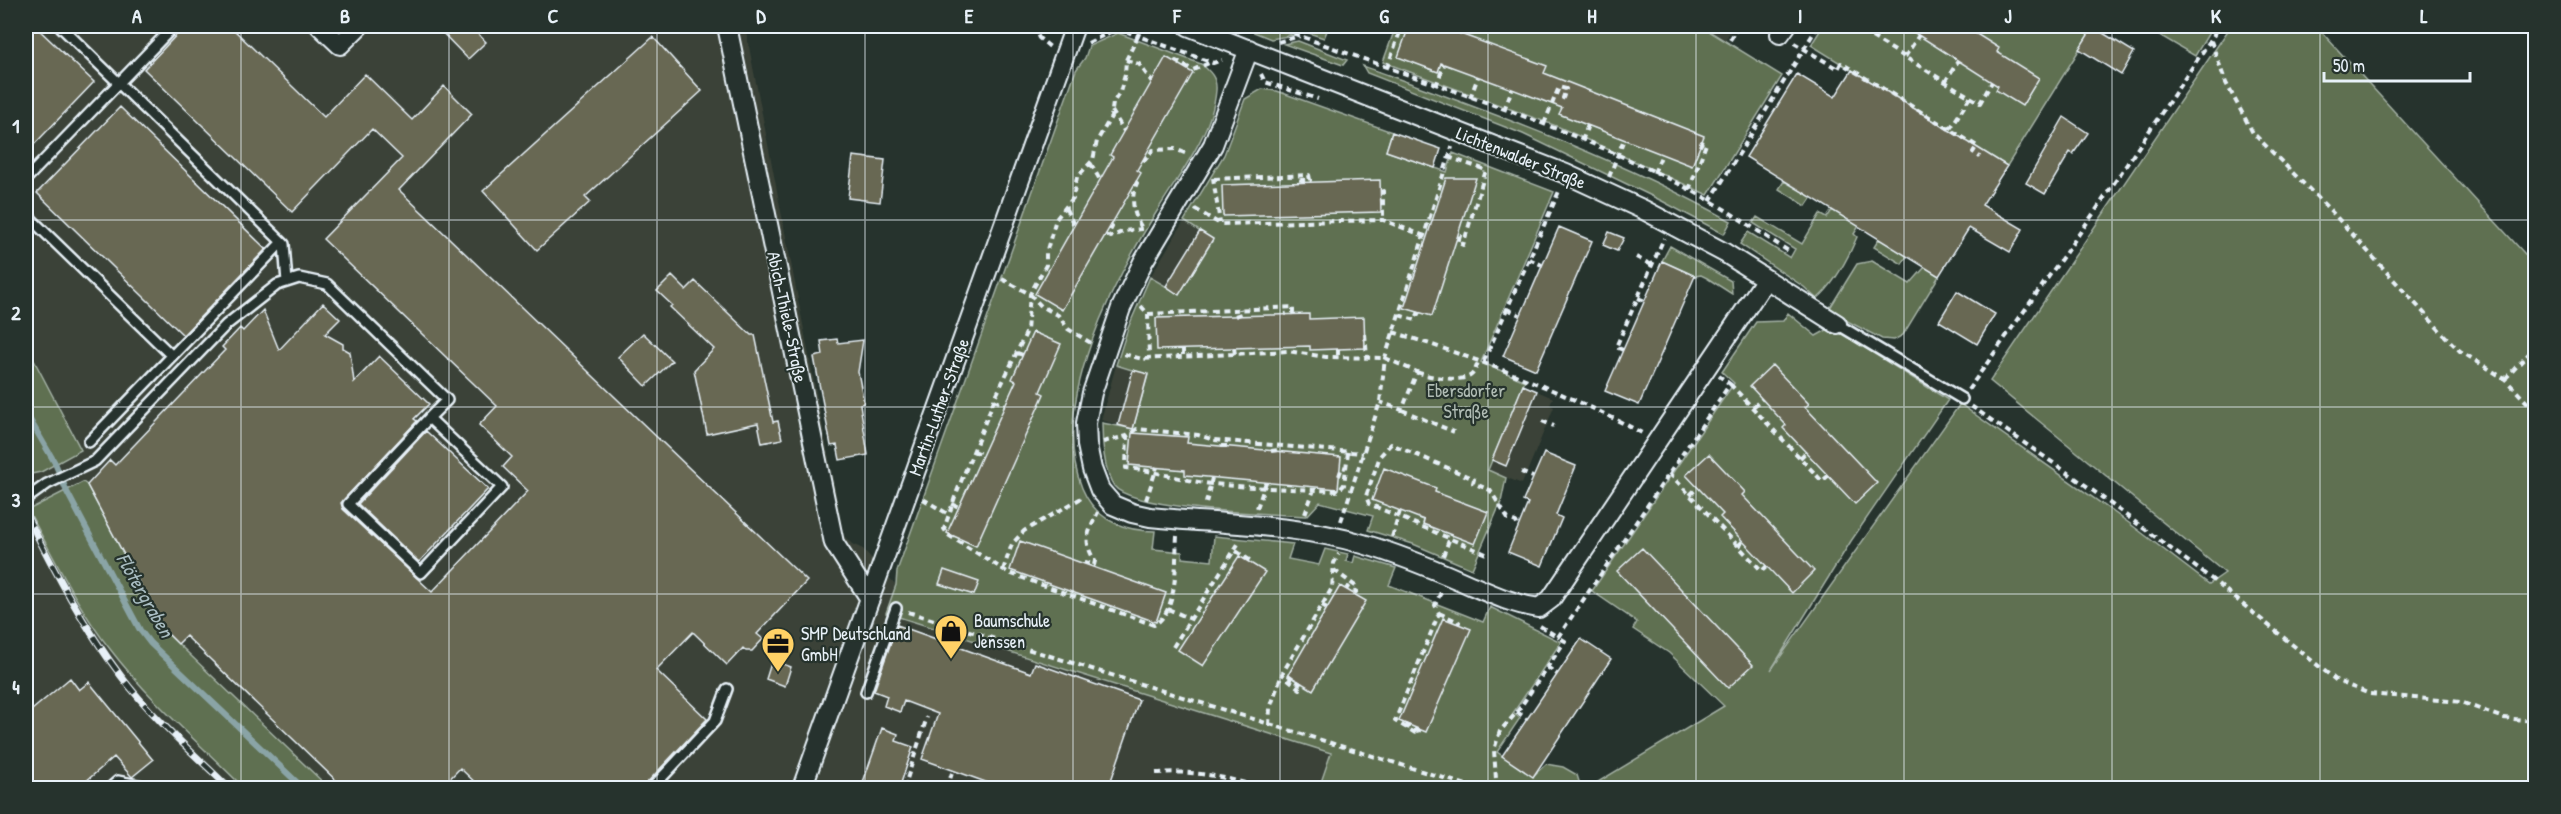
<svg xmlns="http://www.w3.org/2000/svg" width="2561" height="814" viewBox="0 0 2561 814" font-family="'Patrick Hand',sans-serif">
<rect width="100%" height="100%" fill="#26332d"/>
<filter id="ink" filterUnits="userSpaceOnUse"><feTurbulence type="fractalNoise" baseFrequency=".0167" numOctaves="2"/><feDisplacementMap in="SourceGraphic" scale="12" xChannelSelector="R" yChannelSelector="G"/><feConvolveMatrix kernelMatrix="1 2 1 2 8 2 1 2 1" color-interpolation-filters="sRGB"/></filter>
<g filter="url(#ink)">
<path fill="#3a4338" d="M26,26H745L844,536L852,544L863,549L896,585L886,613L1332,753L1319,788H26Z
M1701,26H1734L1725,40Z
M1184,221L1213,239L1179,295L1150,277Z
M1116,365L1148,374L1133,429L1101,420Z
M1523,385L1553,398L1550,405L1554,407L1522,484L1488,470Z"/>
<path fill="#5e6f51" stroke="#a3b0a4" stroke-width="1.5" d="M1239,26H1268L1293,35L1271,39Z
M1288,26H1329L1324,38Z
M1396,26H1701L1782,76L1708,195L1559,127L1383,62Z
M1823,26H2094L2007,166L1811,45Z
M2144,26H2213L2195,56Z
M2231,26H2316L2535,265V788H1588L1724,706L1669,653L1633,629L1637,622L1592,591L1734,383L1722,372L1756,322L1783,321L1788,313L1816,336L1832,327L1948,400L1851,541L1771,670L1960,404L2129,523L2209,584L2225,573L1990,381Z
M1118,33L1201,64C1210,71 1217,78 1216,90C1213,131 1180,174 1159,208C1115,278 1048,404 1082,488C1095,519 1122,531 1155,531L1153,549L1182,552V558L1212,561L1214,536L1293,544L1288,559L1319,565L1325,549L1348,554L1346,561L1353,563L1355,556L1396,568L1389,585L1483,622L1490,607L1561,642L1513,713L1520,718L1497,752L1533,776L1546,764L1563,767L1577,775L1581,788H1319L1331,753L886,613L896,585L897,571L1076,70L1085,58L1089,46Z
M1298,41L1347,60L1343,65L1284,44Z
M1363,66C1489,112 1614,156 1731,221L1724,234L1662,201L1523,134L1367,73Z
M1262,89L1277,91L1392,132L1386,151L1447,172L1453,153L1554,192L1481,362L1525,381L1488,470L1506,478L1501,502L1472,569L1413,544L1368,530L1373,516L1320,502L1307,516C1274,514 1132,510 1114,486C1104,472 1102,440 1102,423L1133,429L1148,375L1116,365L1128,328L1150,277L1179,294L1213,240L1184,221L1224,155L1245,99Z
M1784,181L1812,197L1806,206L1779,189Z
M1832,210L1859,226L1854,234L1857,237C1848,258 1835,284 1817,299L1804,287L1740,244L1748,232L1790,258L1795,249L1753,223L1757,217L1802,244L1820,214L1827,218Z
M1879,239L1907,256L1902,264L1874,247Z
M1670,246L1731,281L1732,294L1707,278L1701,275L1695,276L1662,261Z
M1872,261L1910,284L1925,267L1939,276L1903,335L1894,340L1882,339L1828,311L1857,264Z
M26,345L81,450L41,472L26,475Z
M83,482L87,485L164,630L329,788H244C199,743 149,700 110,649C77,607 54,557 28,510Z"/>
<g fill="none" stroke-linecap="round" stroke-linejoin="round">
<path stroke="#8aa4a6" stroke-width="6" d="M26,413L55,463L67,492L140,630L150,643L303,788"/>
</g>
<path fill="#686752" stroke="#e8f1f8" stroke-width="1.5" d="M26,26H35L94,82L26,153Z
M185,26H230L324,117L365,74L412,120L444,86L472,114L399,190L807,581L757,634L763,639L752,651H746L743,648L727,665L693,632L656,670L707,719L641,789H482L460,768L440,789H424L418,782L411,789H345L186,636L178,644L164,630L87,485L110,460L115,465L225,350L222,347L240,328L243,331L263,310L279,350L323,303L340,319L325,334L343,344V348L350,352L354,382L379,356L429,404L414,419L417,421L341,503L343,509L432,592L528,491L503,467L512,457L479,425L497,406L323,239L402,158L372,129L292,212L144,69Z
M436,26H470L486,42L468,59Z
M1409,26H1461L1458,33L1547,66L1544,73L1704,136L1692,166L1559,114L1562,108L1512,89L1441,63L1438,72L1398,57Z
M1904,26H1964L1999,48L1997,52L2039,78L2022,106L1996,90L1998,86Z
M2093,27L2134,52L2121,75L2079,49Z
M653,37L702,91L585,197L590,202L537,250L483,191Z
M1166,57L1193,73L1137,170L1141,173L1062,310L1035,294L1113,157L1110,155Z
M1852,70L2007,166L1982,205L2023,229L2010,252L1969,228L1939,276L1746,157L1797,74L1835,97Z
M120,107L266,249L183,335L37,193Z
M2064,117L2088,133L2073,154L2070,152L2045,194L2026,183Z
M1392,132L1441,149L1435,168L1386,151Z
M853,156L885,160L880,202L848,198Z
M1446,178H1476L1432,316L1404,308Z
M1380,180L1381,212L1223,216L1222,185Z
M1559,227L1592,241L1536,370L1503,356Z
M1200,231L1213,239L1179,295L1166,286Z
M1609,232L1624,238L1617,251L1603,245Z
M1662,261L1695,276L1639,405L1605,391Z
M672,276L686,290L695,281L751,335H755L773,422L778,421L782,439L762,443L758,423L707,434L694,370L714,349L670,307L672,305L657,291Z
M1957,291L1995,314L1977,344L1939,321Z
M1309,314V319L1364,317L1365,348L1310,350V346L1157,350L1156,318Z
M1033,332L1061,344L1040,392L1044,394L976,546L947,533L1016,381L1012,379Z
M643,333L672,361L646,386L618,357Z
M837,339L838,343L863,340L858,372L864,403L860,404L868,455L840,460L837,445L831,446L814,357L823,355L821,341Z
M1772,365L1809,404L1805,407L1877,483L1855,504L1783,428L1786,425L1750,386Z
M1133,370L1148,374L1133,429L1118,425Z
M1523,385L1537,391L1506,466L1492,460Z
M426,431L488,489L419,562L358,504Z
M1132,433L1188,437L1187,443L1341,457L1338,489L1185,475V470L1129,465Z
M1544,453L1576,466L1556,515L1562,518L1542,566L1508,552L1528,503L1523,501Z
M1709,454L1745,492L1742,495L1814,571L1792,593L1720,517L1723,514L1686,475Z
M1384,468L1436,488L1435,492L1488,512L1475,544L1423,524L1424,520L1372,500Z
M1020,541L1166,593L1156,622L1010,570Z
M1642,548L1753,665L1728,688L1617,571Z
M1239,556L1265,572L1203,666L1178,650Z
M944,570L979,582L974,595L939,584Z
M1340,586L1366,601L1313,690L1288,675Z
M1443,618L1471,629L1426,732L1399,721Z
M897,625L1031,673L1035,663L1139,700L1108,789H1005L922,759L938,714L904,701L900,712L884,706L887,696L874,691Z
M1581,639L1611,659L1533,777L1502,756Z
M772,660L791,667L785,686L766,679Z
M70,678L79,690L89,682L153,760L132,777L114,757L77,789H26V715Z
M882,728L898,734L896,741L913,747L899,789H864L865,786L862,785Z"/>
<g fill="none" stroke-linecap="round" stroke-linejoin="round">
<g stroke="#e8f1f8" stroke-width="14">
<path id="lane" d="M60,26L284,244L287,282
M26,179L174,26
M26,214L172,356
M1837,324L1962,399
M429,418L502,487L421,573L348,504Z
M89,442L282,242
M26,499L47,484L95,461L226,325L277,285L299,278L327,284L447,400L429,418
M866,692L896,608
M110,788L118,781L153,788
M652,788L715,721L727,689"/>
</g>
<g stroke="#e8f1f8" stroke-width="22">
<path id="street" d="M320,26L340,45L359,26
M727,26L834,543L870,599
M1188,26L1566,174L1644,210L1725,253L1837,324
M1780,34L1786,26
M1249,49L1213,145L1143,262L1121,308L1092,393L1086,423L1087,445L1092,469L1100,490L1113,505L1132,513L1150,517C1220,524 1295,524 1363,544C1397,554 1429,567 1461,581C1487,592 1511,604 1539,608L1551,599L1766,279
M802,788L1075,26"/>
</g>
<path stroke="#e8f1f8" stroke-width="4" stroke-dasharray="6 4.5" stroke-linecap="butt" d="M1033,26L1039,38L1050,47
M1274,26C1419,82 1573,124 1709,200C1737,216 1763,235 1790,252
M1854,26L1980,103L1992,82
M1730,40L1739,26
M2211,41L2226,83L2253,133L2331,211L2445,336L2460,351L2505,379L2536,412
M1278,42L1300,36
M1088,43L1118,28L1138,36L1142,26
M1794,43L1838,69L1841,63L1977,146L1973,152L1980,157
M1905,57L1919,35
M1126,60L1139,64L1152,82
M1175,62L1176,61L1193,70L1209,63
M1387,68L1401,29L1407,31
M1261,74L1265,82L1318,99
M1945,82L1958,61
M1436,86L1444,65
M1470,98L1478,77
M1504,110L1512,89
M1112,111L1124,131
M1544,124L1559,87L1566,89L1563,98L1565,99
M1950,129L1970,97
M1582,141L1588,125
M1448,157L1486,170L1463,245L1458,243L1460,236L1458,235
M1143,159L1145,160L1153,150L1175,149L1187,154
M1091,164L1100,180
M1654,173L1662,154
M1609,177L1624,139
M1213,178L1220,223
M1214,179L1309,175L1310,180H1301V183
M1135,182L1137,183C1130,197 1133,215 1142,228
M1689,190L1706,144L1702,142L1698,150
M1381,192L1383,191V220
M1710,201L1818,26
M1066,209L1074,225
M1195,209L1220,224L1383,220L1427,237
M1110,226L1112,227L1108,235L1111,237L1124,231L1142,229
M1636,257L1652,265
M1529,259L1542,265
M1002,279L1030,294L1041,306L1058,315L1068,329L1091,343
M1638,298L1645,301
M1141,306L1148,314L1149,359
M1507,309L1520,315
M1148,314L1293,307V313L1285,314
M1399,315L1415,320L1419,312
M1235,316L1241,314L1240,309
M1393,332C1481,360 1561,390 1642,433
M1365,334L1367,357
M1234,348L1235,354
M1183,349V357
M1338,349V357
M1623,350L1616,347L1664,238
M1017,353L1023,355
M1124,354L1142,359L1288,351L1326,357L1385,358L1417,372L1402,410L1380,402
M1484,361L1560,189
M1417,372C1428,377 1460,382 1470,376C1475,373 1477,365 1479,359
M2505,379L2536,346
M1730,384L1822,481L1828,476
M1968,390L2096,210L2220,26
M994,400L1005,405
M1971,406L2088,487L2213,580L2337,681L2370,694L2461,702L2503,718L2536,721
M1753,407L1762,399
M1402,410L1454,432
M1542,421L1554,426
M1103,442L1127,436
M1221,446H1228L1229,442
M974,451L983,455
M1271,451L1279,450L1280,446
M1348,452L1344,485L1338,491C1296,489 1254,488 1213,484C1183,481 1155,470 1126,468L1127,436L1137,429L1198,435L1214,440L1363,453
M1800,458L1806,452
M1521,472L1533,477
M1669,473L1762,571L1767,566
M1339,476L1342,467L1346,468
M1690,495L1698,487
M923,499L948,514
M1146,500L1157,467
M1206,503L1212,478
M952,504L959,507
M1257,508L1266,482
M1305,514L1315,487
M1341,521L1380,402L1385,358L1452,147
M1177,536C1175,561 1179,611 1154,625L1009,573L948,535L944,529L956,494L994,400L1027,331L1030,294L1046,265V253L1056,219L1073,198L1077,177L1093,160L1097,141L1111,117L1113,103L1120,92L1125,75L1126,60L1138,36L1213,63L1222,60
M1392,537L1400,511
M1738,546L1743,541
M1236,551L1251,561L1250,563
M1486,554L1369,504L1366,496L1380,456L1391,444L1474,479L1473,483L1490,490L1508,519L1516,522L1518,527
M1443,556L1451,535
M1086,564V562L1094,565L1095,561C1082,540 1088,534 1098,512
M1003,570L1012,544L1024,531L1083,497
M1334,570L1358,588L1356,592L1348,587L1346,589
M1322,605L1327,608
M1168,609L1191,619
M908,612L1476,788
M1439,613L1459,622L1458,624
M1540,626L1558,637L1730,384L1719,376
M1173,647L1240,541
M1547,667L1557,674
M1288,675L1302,685L1300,689L1282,674L1332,588L1334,563L1339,554
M1517,712L1527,719
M1408,724L1407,727L1419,731L1417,734L1395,721L1439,613L1435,605L1442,590
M1269,725L1270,708L1282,674
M1156,773C1200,770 1224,778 1266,788
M904,788L927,717
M947,788L952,773
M1493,788L1496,779L1494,750L1500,731L1517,712L1565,641L1558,637"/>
<use href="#lane" stroke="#26332d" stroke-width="9"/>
<use href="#street" stroke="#26332d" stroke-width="18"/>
<g stroke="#e8f1f8" stroke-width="7">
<path id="rail" d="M26,514C54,570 83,626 121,676C152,717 192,752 229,788"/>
</g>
<use href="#rail" stroke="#26332d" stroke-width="4.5" stroke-dasharray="14" stroke-linecap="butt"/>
</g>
</g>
<path fill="none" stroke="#e8f1f8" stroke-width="1.5" stroke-opacity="0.55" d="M241,26V788M449,26V788M657,26V788M865,26V788M1073,26V788M1280,26V788M1488,26V788M1696,26V788M1904,26V788M2112,26V788M2320,26V788M26,220H2536M26,407H2536M26,594H2536"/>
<defs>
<g id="shop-pin" transform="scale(1.725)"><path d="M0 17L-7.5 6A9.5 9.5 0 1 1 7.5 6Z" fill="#ffd166" stroke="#26332d"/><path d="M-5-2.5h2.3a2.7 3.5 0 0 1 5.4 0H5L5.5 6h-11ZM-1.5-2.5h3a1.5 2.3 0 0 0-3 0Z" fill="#111"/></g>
<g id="office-pin" transform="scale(1.725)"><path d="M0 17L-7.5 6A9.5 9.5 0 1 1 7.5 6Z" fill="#ffd166" stroke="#26332d"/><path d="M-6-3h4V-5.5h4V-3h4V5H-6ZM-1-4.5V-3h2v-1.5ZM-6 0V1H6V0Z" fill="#111"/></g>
</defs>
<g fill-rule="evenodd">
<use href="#shop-pin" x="951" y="631"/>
<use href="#office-pin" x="778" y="644"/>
</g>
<g text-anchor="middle" stroke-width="4.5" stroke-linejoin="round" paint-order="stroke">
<g font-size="18" fill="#e8f1f8" stroke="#26332d">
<text transform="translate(1521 158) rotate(22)" y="6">Lichtenwalder Straße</text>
<text transform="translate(787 317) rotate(78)" y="6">Abich-Thiele-Straße</text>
<text transform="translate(939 407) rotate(-70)" y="6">Martin-Luther-Straße</text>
</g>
<g font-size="18" fill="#b1bdb5" stroke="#26332d">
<text x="1466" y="397">Ebersdorfer<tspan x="1466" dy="21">Straße</tspan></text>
</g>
<g font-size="18" fill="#e8f1f8" stroke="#26332d" text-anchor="start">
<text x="974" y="627">Baumschule<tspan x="974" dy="21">Jenssen</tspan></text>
<text x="801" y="640">SMP Deutschland<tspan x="801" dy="21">GmbH</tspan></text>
</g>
<g font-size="20" font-style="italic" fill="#a9bdc2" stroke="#26332d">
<text transform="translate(145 595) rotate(60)" y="7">Flötergraben</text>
</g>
</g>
<rect width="2561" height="814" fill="none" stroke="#26332d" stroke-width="66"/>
<path d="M2324 72v9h146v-9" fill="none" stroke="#e8f1f8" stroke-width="3"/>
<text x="2333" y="72" font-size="18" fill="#e8f1f8" stroke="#26332d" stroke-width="4.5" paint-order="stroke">50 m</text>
<rect x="33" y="33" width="2495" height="748" fill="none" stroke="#e8f1f8" stroke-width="2"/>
<g font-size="20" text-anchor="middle" font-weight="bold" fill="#e8f1f8">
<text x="137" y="23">A</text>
<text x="345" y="23">B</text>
<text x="553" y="23">C</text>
<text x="761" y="23">D</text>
<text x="969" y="23">E</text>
<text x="1177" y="23">F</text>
<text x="1384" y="23">G</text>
<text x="1592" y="23">H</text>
<text x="1800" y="23">I</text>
<text x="2008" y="23">J</text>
<text x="2216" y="23">K</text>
<text x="2424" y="23">L</text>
<text x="16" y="133">1</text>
<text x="16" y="320">2</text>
<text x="16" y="507">3</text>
<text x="16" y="694">4</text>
</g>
</svg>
